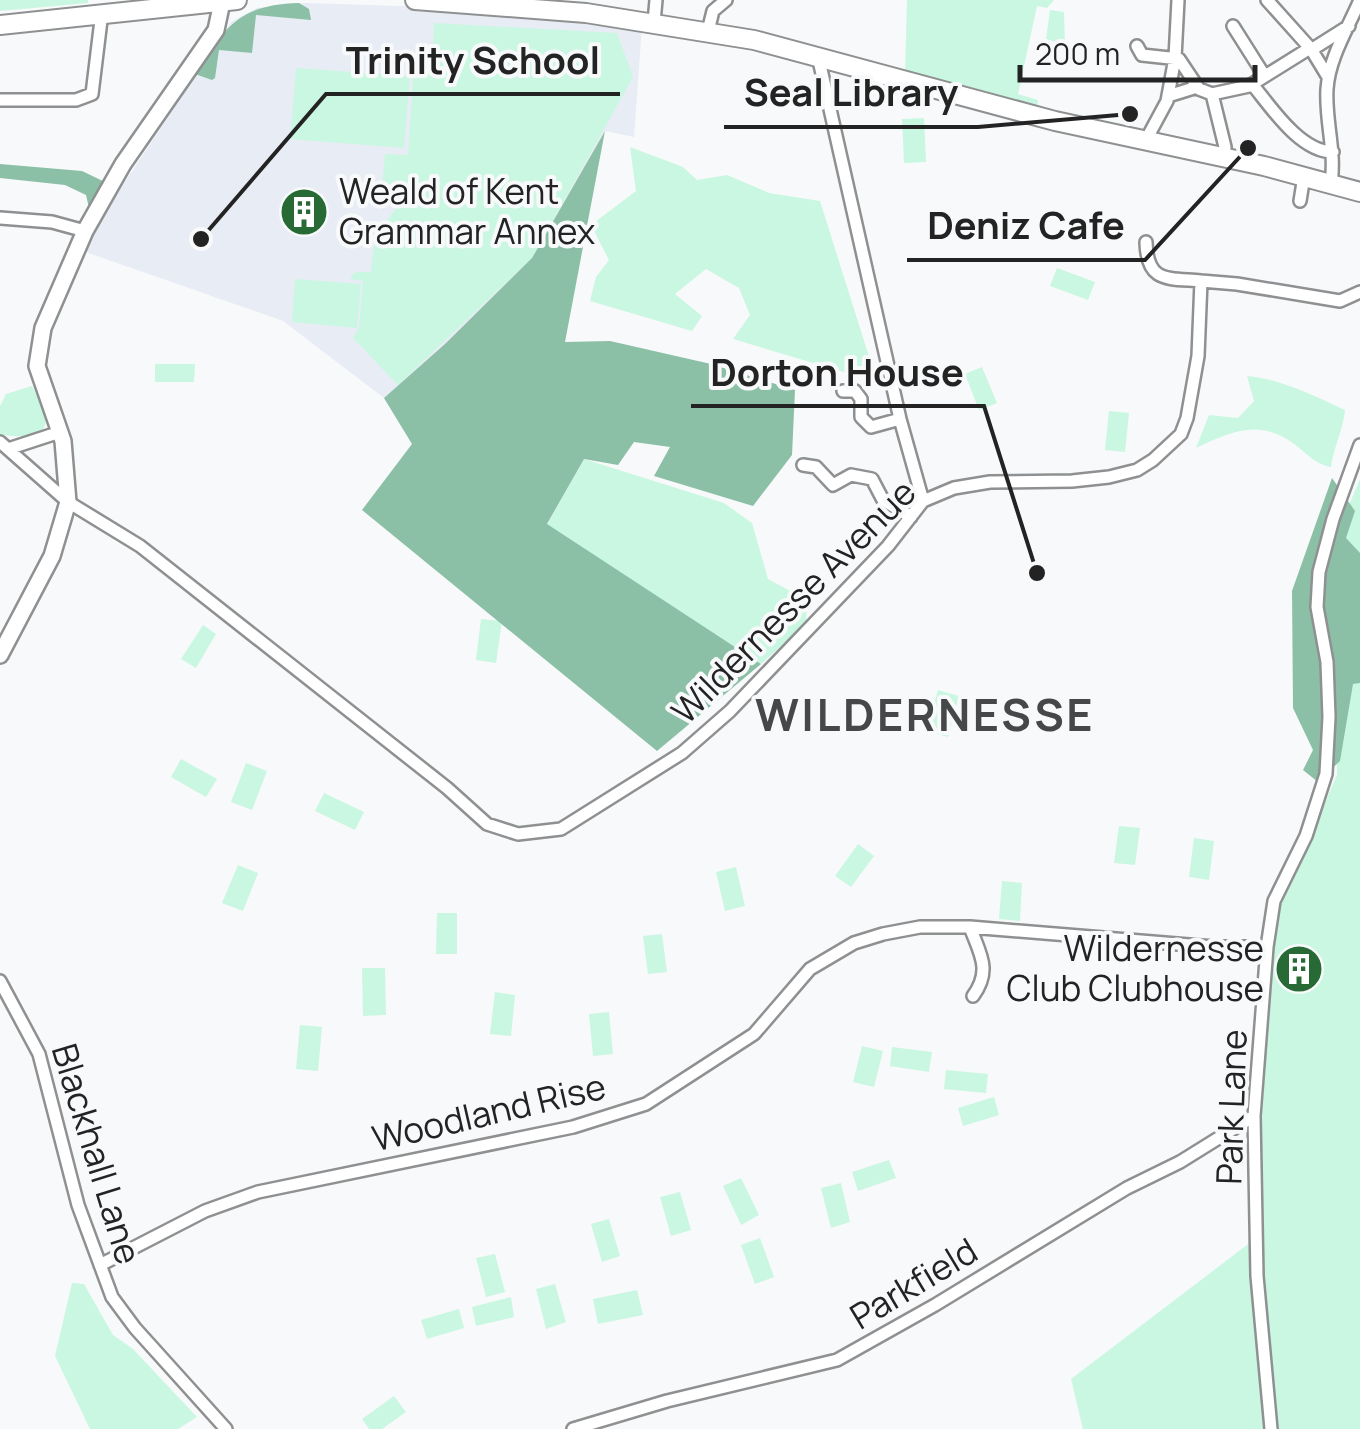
<svg xmlns="http://www.w3.org/2000/svg" width="1360" height="1429" viewBox="0 0 1360 1429" font-family="Manrope,sans-serif">
<rect width="100%" height="100%" fill="#f8f9fa"/>
<path fill="#e8ecf4" d="M307,3L429,7L642,26L634,137L605,131L532,258L412,444L384,398L283,321L80,250L231,22L257,8Z"/>
<path fill="#caf7e1" d="M0,0H88V3L0,11Z
M907,0H1054L1047,8L1037,6L1018,94L1038,100L1037,111L905,76Z
M1050,10L1064,12L1065,45L1046,39Z
M434,23L617,33L633,77L532,258L398,385L353,338L359,328L363,281L350,279L355,272H371L375,237L402,200L381,198L385,154L408,155L414,64L433,51Z
M296,68L410,76L404,148L290,139Z
M924,118L926,162L904,163L902,119Z
M630,147L683,167L697,180L727,175L769,193L820,201L877,382L733,339L750,315L739,288L706,269L675,294L702,316L692,331L590,301L596,277L609,260L591,225L636,191Z
M1057,268L1095,282L1088,300L1050,286Z
M295,279L361,284L357,328L292,322Z
M155,364H195L194,382H155Z
M982,367L997,403L979,410L965,374Z
M1247,376C1281,379 1315,396 1345,410C1343,430 1334,446 1331,467C1318,465 1309,456 1298,447C1261,418 1234,430 1196,448L1209,415L1238,418L1254,401Z
M32,386C39,401 59,427 33,434C20,437 13,437 0,434V406L6,394Z
M1109,411L1129,413L1125,452L1105,450Z
M584,459L724,503L752,523L768,579L807,600L806,624L761,664L547,525Z
M1360,479V1429H1083L1071,1379L1264,1232L1260,1118L1273,948L1281,903L1337,775V533Z
M481,619L502,621L496,663L476,660Z
M203,625L216,634L196,668L181,659Z
M938,690L959,696L948,737L926,731Z
M181,759L217,779L206,797L171,777Z
M246,763L267,771L252,810L231,802Z
M324,793L364,812L355,830L315,811Z
M1119,826L1140,828L1135,865L1114,863Z
M1194,838L1214,841L1209,880L1189,877Z
M858,844L874,856L851,887L835,876Z
M238,865L258,873L243,911L222,903Z
M736,867L745,906L725,911L716,872Z
M1002,881L1022,883L1020,921L999,919Z
M437,913H457V954H436Z
M662,934L667,972L648,974L643,936Z
M362,968H385L386,1015L363,1016Z
M495,992L515,995L511,1036L490,1034Z
M609,1012L613,1054L593,1056L589,1014Z
M300,1025L322,1027L318,1071L296,1069Z
M862,1046L883,1051L874,1087L853,1082Z
M892,1047L932,1052L929,1072L890,1066Z
M946,1070L988,1074L986,1093L944,1089Z
M994,1097L999,1115L963,1126L958,1108Z
M889,1160L896,1178L858,1191L852,1172Z
M741,1178L759,1215L741,1225L723,1186Z
M841,1183L850,1222L831,1228L821,1188Z
M680,1192L691,1230L671,1236L660,1197Z
M609,1219L620,1256L602,1262L591,1224Z
M760,1238L774,1277L755,1284L741,1245Z
M495,1254L505,1292L486,1297L476,1258Z
M72,1283L84,1284L113,1335L133,1349L197,1417L178,1429H90L55,1356Z
M555,1284L566,1322L546,1329L536,1289Z
M637,1290L643,1315L598,1324L593,1299Z
M511,1297L514,1317L476,1326L472,1307Z
M459,1309L464,1328L427,1339L421,1320Z
M394,1396L406,1412L382,1429H369L362,1419Z"/>
<path fill="#8bc0a6" d="M299,3L309,9L311,20L256,15L252,53L219,50L215,78L212,80L195,74C226,26 238,5 299,3Z
M605,131L565,342L610,341L711,364L795,390L792,455L753,506L654,476L670,447L634,442L618,465L584,459L547,524L761,664L657,751L362,510L412,444L384,398L445,344L532,258Z
M0,164L82,171L107,183L89,208L86,195L65,185L0,178Z
M1332,478L1355,511L1346,538L1360,553V683L1353,684L1340,761L1318,782L1303,770L1313,750L1293,708L1292,591Z"/>
<g fill="none" stroke-linecap="round" stroke-linejoin="round">
<g stroke="#8f9091" stroke-width="16">
<path id="minor" d="M1267,0L1311,49L1328,77
M654,22L656,0
M1233,26L1264,75
M708,31L713,11L726,0
M1137,46L1142,55L1179,59L1199,89L1212,94
M1311,50L1349,26
M818,56L900,419L923,501
M1252,84C1271,107 1300,152 1333,152
M1212,94L1249,86L1310,48
M1212,94L1225,147L1224,157
M1168,96L1197,87
M0,100H76L92,94L102,12
M1146,140L1167,101L1175,58L1178,0
M1331,183C1336,151 1325,121 1327,89C1329,58 1348,28 1360,0
M1300,201L1304,176
M0,218L52,222L85,231
M1146,242C1147,283 1167,278 1201,281
M843,391H855L861,399V417L871,427L900,419
M0,442L68,502L140,546L447,788L487,824L518,834L561,829L682,753L730,711L888,546L923,501L954,488L990,482L1072,481L1109,477L1137,470L1153,460L1181,434L1187,418L1198,356L1201,281L1237,284L1340,301L1360,292
M8,449L60,432
M803,465L816,467L833,485L851,475L872,479L883,500L911,517
M970,927C980,954 992,970 973,996
M0,981L39,1054L78,1205L112,1297L135,1328L226,1429
M100,1265L205,1211L258,1192L573,1127L646,1104L754,1034L810,969L854,943L883,934L920,927H970L1214,947H1267
M573,1429L667,1401L837,1360L935,1305L1127,1188L1180,1162L1254,1116
M1271,1429L1257,1276L1254,1116L1267,947L1274,901L1306,836L1326,774L1329,717L1327,662L1317,607L1319,572L1333,519L1360,445"/>
</g>
<g stroke="#8f9091" stroke-width="20">
<path id="major" d="M0,655L52,556L68,502L63,441L37,366L43,328L85,231L123,164L216,30L222,2"/>
</g>
<g stroke="#8f9091" stroke-width="22">
<path id="highway" d="M415,0L586,13L754,40L1055,121L1264,166L1360,192
M0,25L237,0"/>
</g>
<use href="#minor" stroke="#fff" stroke-width="11"/>
<use href="#major" stroke="#fff" stroke-width="15"/>
<use href="#highway" stroke="#fff" stroke-width="18"/>
</g>
<defs>
<g id="building-disc" transform="scale(2.5)"><circle r="9.5" fill="#286a35" stroke="#f8f9fa"/><path d="M-4-6H4V6H1V3H-1V6H-4ZM-2.5-4.3h1.7v1.8h-1.7ZM.8-4.3h1.7v1.8H.8ZM-2.5-1h1.7V.8h-1.7ZM.8-1h1.7V.8H.8Z" fill="#fff"/></g>
</defs>
<g fill-rule="evenodd">
<use href="#building-disc" x="304" y="212"/>
<use href="#building-disc" x="1299" y="969"/>
</g>
<g text-anchor="middle" stroke-width="8" stroke-linejoin="round" paint-order="stroke">
<g font-size="35" fill="#232324" stroke="#f8f9fa" text-anchor="start">
<text x="339" y="204">Weald of Kent<tspan x="339" dy="40">Grammar Annex</tspan></text>
<text x="1264" y="961" text-anchor="end">Wildernesse<tspan x="1264" dy="40">Club Clubhouse</tspan></text>
</g>
<g font-size="35" fill="#232324" stroke="#f8f9fa">
<text transform="translate(794 602) rotate(-45)" y="12">Wildernesse Avenue</text>
<text transform="translate(1232 1107) rotate(-88)" y="12">Park Lane</text>
<text transform="translate(489 1113) rotate(-13)" y="12">Woodland Rise</text>
<text transform="translate(96 1154) rotate(73)" y="12">Blackhall Lane</text>
<text transform="translate(914 1284) rotate(-31)" y="12">Parkfield</text>
</g>
<g font-size="45" font-weight="bold" letter-spacing="2.5" fill="#464748" stroke="#f8f9fa">
<text x="925" y="731">WILDERNESSE</text>
</g>
</g>
<path fill="none" stroke="#232324" stroke-width="4" d="M201 239L326 94H620M1130 114L978 127H724M1248 148L1145 260H907M1037 573L984 406H691"/>
<g fill="#232324" stroke="#f8f9fa" stroke-width="4">
<circle cx="201" cy="239" r="10"/>
<circle cx="1130" cy="114" r="10"/>
<circle cx="1248" cy="148" r="10"/>
<circle cx="1037" cy="573" r="10"/>
</g>
<g font-size="38" text-anchor="middle" font-weight="bold" fill="#232324" stroke="#f8f9fa" stroke-width="8" stroke-linejoin="round" paint-order="stroke">
<text x="473" y="74">Trinity School</text>
<text x="851" y="106">Seal Library</text>
<text x="1026" y="239">Deniz Cafe</text>
<text x="837" y="386">Dorton House</text>
</g>
<path d="M1020 65v15h235v-15" fill="none" stroke="#232324" stroke-width="5"/>
<text x="1035" y="65" font-size="30" fill="#232324" stroke="#f8f9fa" stroke-width="8" paint-order="stroke">200 m</text>
</svg>
